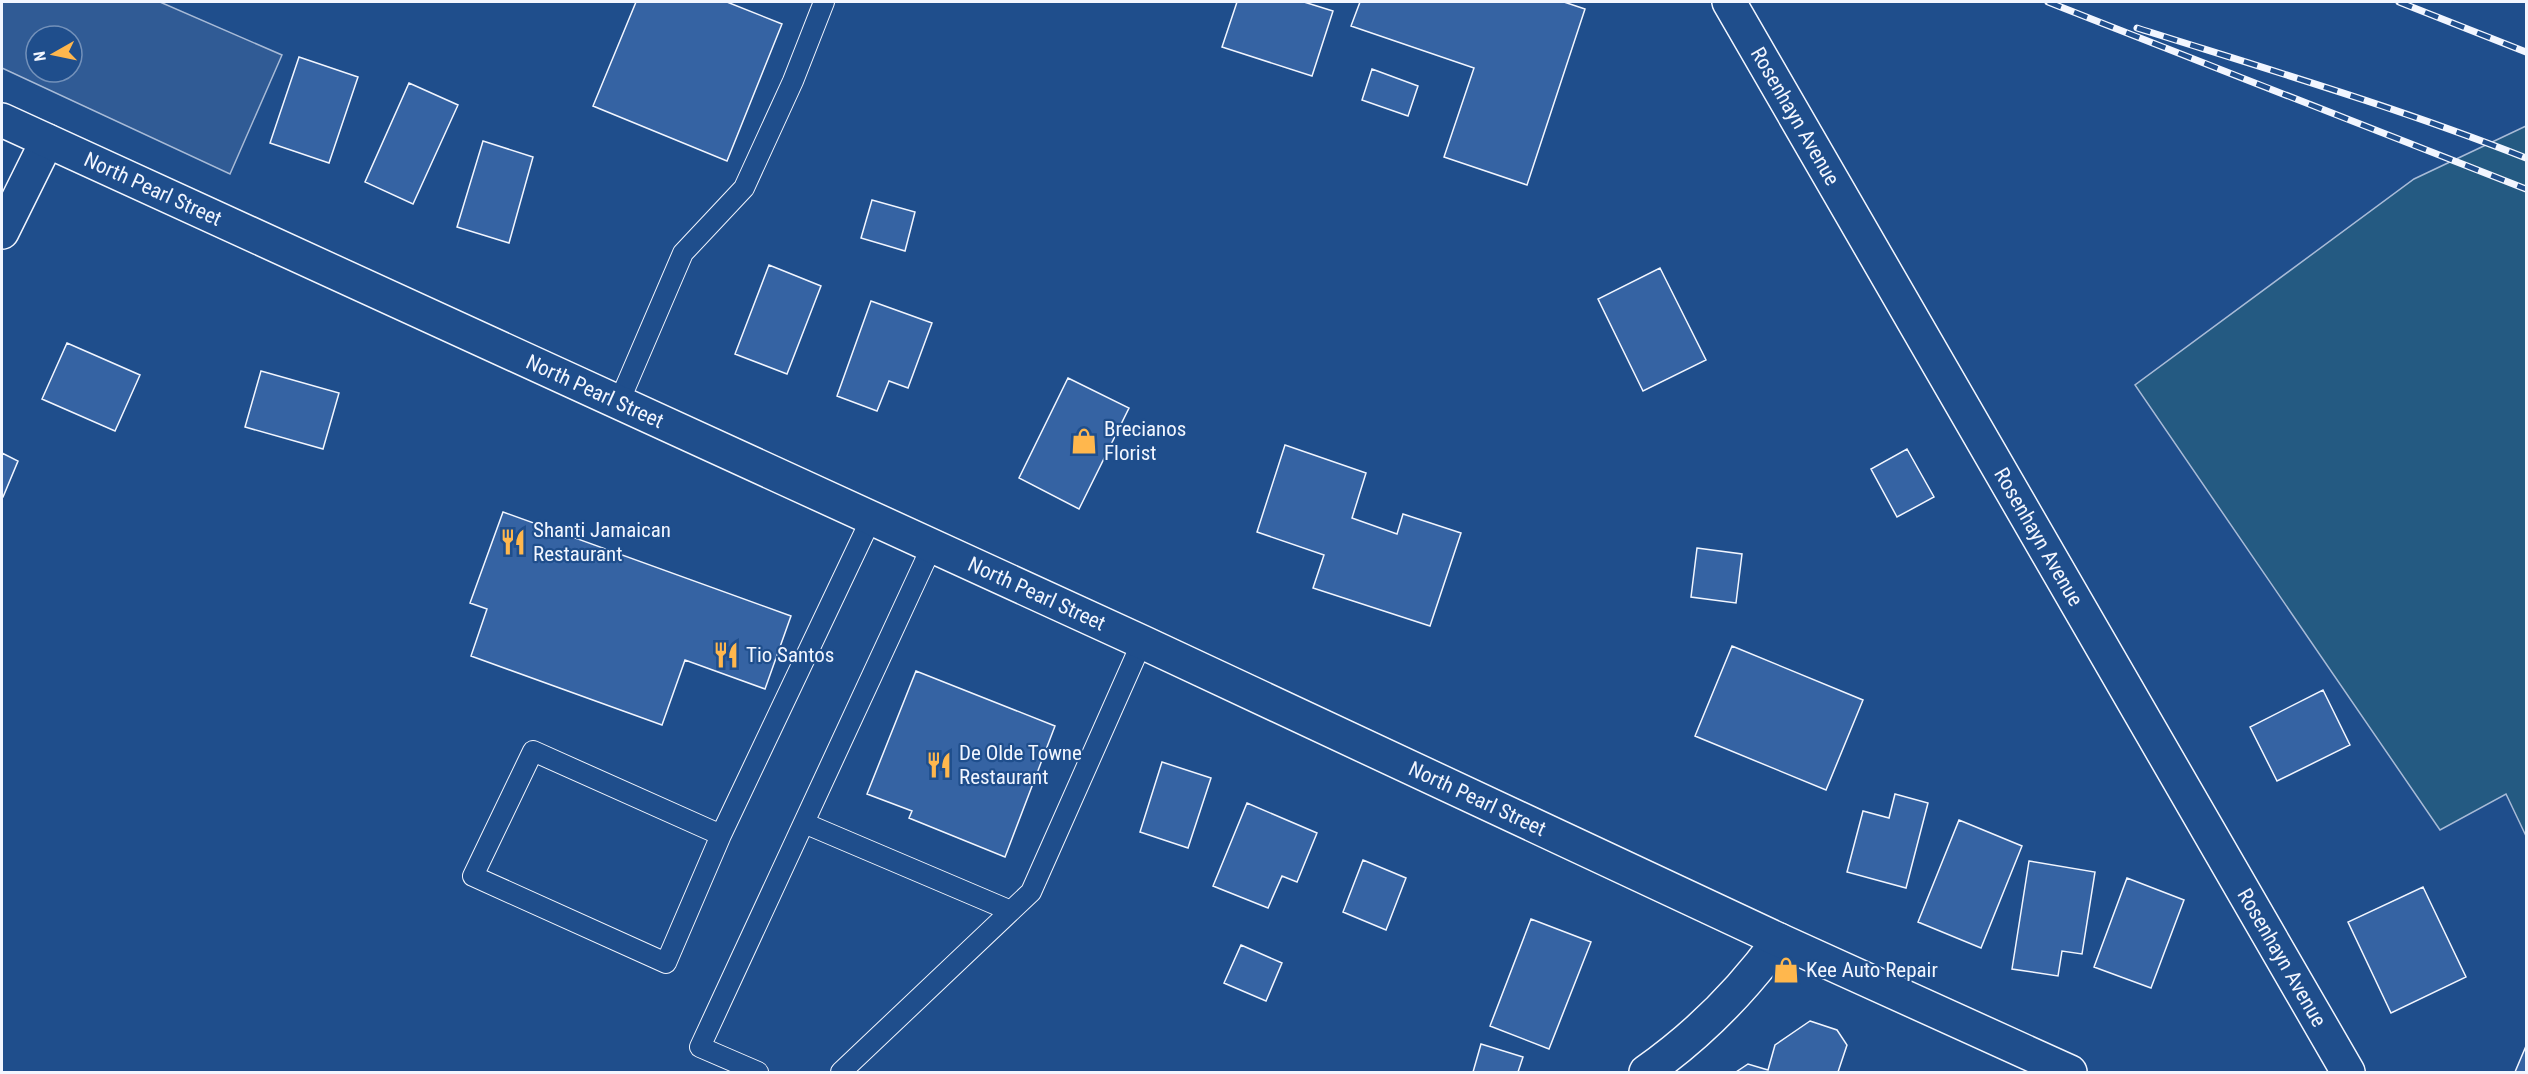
<svg xmlns="http://www.w3.org/2000/svg" width="2528" height="1074" viewBox="0 0 2528 1074" font-family="'Roboto Condensed',sans-serif">
<rect width="100%" height="100%" fill="#1f4e8c"/>
<path fill="#245a82" stroke="#a8bbd7" stroke-width="1.5" d="M2526,126V836L2506,794L2440,830L2135,385L2414,179Z"/>
<path fill="#305b95" stroke="#a8bbd7" stroke-width="1.5" fill-rule="evenodd" d="M2,2H160L282,55L230,174L2,68ZM36,36H72V72H36Z"/>
<path fill="#3563a3" stroke="#f2f6ff" stroke-width="1.5" d="M636,2H727L782,24L727,161L593,106Z
M1237,2H1304L1333,11L1312,76L1222,47Z
M1360,2H1564L1585,9L1527,185L1444,157L1474,68L1351,26Z
M299,57L358,77L329,163L270,143Z
M1372,69L1418,86L1408,116L1362,100Z
M409,83L458,105L413,204L365,182Z
M483,141L533,157L509,243L457,227Z
M872,200L915,212L905,251L861,238Z
M769,265L821,286L787,374L735,354Z
M1660,268L1706,360L1643,391L1598,299Z
M871,301L932,323L908,388L889,381L877,411L837,396Z
M67,343L140,375L115,431L42,399Z
M261,371L339,393L323,449L245,427Z
M1068,378L1129,408L1079,509L1019,478Z
M1285,445L1366,473L1352,518L1397,534L1403,514L1461,533L1430,626L1313,588L1324,555L1257,532Z
M1907,449L1934,497L1897,517L1871,469Z
M2,453L18,461L3,497H2Z
M503,512L791,616L765,689L685,660L662,725L471,656L487,609L470,603Z
M1697,548L1742,554L1736,603L1691,597Z
M1732,646L1863,700L1826,790L1695,736Z
M916,671L1055,726L1005,857L909,818L912,811L867,794Z
M2323,690L2350,745L2277,781L2250,727Z
M1162,762L1211,778L1188,848L1140,832Z
M1895,794L1928,803L1906,888L1847,872L1863,811L1889,818Z
M1247,803L1317,833L1297,882L1282,876L1268,908L1213,886Z
M1959,820L2022,846L1981,948L1918,922Z
M1363,860L1406,878L1386,930L1343,912Z
M2029,861L2095,872L2082,954L2062,951L2058,976L2012,969Z
M2127,878L2184,900L2151,988L2094,967Z
M2423,887L2466,977L2391,1013L2348,922Z
M1531,919L1591,942L1549,1049L1490,1026Z
M1241,945L1282,963L1266,1001L1224,983Z
M1810,1021L1837,1030L1847,1045L1838,1072H1736L1748,1064L1768,1070L1775,1045Z
M1481,1044L1523,1057L1518,1072H1473Z
M2526,1046V1072H2515Z"/>
<g fill="none" stroke-linecap="round" stroke-linejoin="round">
<g stroke="#f2f6ff" stroke-width="22">
<path id="lane" d="M619,402L683,253L744,188L793,81L824,2
M804,823L1011,911
M721,835L533,751L473,876L666,963L721,835L871,519
M758,1072L700,1047L932,546
M841,1072L1031,892L1142,642"/>
</g>
<g stroke="#f2f6ff" stroke-width="36">
<path id="street" d="M2,232L47,141
M1646,1072C1697,1036 1742,991 1779,940"/>
</g>
<g stroke="#f2f6ff" stroke-width="36">
<g id="secondary">
<path id="s1" d="M1729,2L2348,1072"/>
</g>
</g>
<g stroke="#f2f6ff" stroke-width="36">
<g id="primary">
<path id="s2" d="M2,120L1142,642L1779,940L2070,1072"/>
</g>
</g>
<use href="#lane" stroke="#1f4e8c" stroke-width="20"/>
<use href="#street" stroke="#1f4e8c" stroke-width="33"/>
<use href="#secondary" stroke="#1f4e8c" stroke-width="33"/>
<use href="#primary" stroke="#1f4e8c" stroke-width="33"/>
<g stroke="#f2f6ff" stroke-width="7">
<path id="rail" d="M2048,2L2526,189
M2399,2L2526,52
M2137,28C2267,69 2399,108 2526,158"/>
</g>
<use href="#rail" stroke="#1f4e8c" stroke-width="4.5" stroke-dasharray="14" stroke-linecap="butt"/>
</g>
<defs>
<g id="shop-bare" transform="scale(2.07)"><path d="M-5-2.5h2.3a2.7 3.5 0 0 1 5.4 0H5L5.5 6h-11ZM-1.5-2.5h3a1.5 2.3 0 0 0-3 0Z" fill="#ffb74d" stroke="#1f4e8c" stroke-width="2.5" paint-order="stroke"/></g>
<g id="restaurant-bare" transform="scale(2.07)"><path d="M-5-6h1v4h1v-4h1v4h1v-4h1v5L-1.5 .5V6h-2V.5L-5-1ZM5-6V6H3V1.5H1.5Q1.5-4 5-6Z" fill="#ffb74d" stroke="#1f4e8c" stroke-width="2.5" paint-order="stroke"/></g>
</defs>
<g fill-rule="evenodd">
<use href="#shop-bare" x="1084" y="441"/>
<use href="#restaurant-bare" x="513" y="542"/>
<use href="#restaurant-bare" x="726" y="655"/>
<use href="#restaurant-bare" x="939" y="765"/>
<use href="#shop-bare" x="1786" y="970"/>
</g>
<g text-anchor="middle" stroke-width="4.5" stroke-linejoin="round" paint-order="stroke">
<g font-size="21" fill="#f2f6ff" stroke="#1f4e8c">
<text dy="7" stroke="none"><textPath href="#s1" startOffset="132">Rosenhayn Avenue</textPath></text>
<text dy="7" stroke="none"><textPath href="#s2" startOffset="166">North Pearl Street</textPath></text>
<text dy="7" stroke="none"><textPath href="#s2" startOffset="652">North Pearl Street</textPath></text>
<text dy="7" stroke="none"><textPath href="#s1" startOffset="618">Rosenhayn Avenue</textPath></text>
<text dy="7" stroke="none"><textPath href="#s2" startOffset="1138">North Pearl Street</textPath></text>
<text dy="7" stroke="none"><textPath href="#s2" startOffset="1624">North Pearl Street</textPath></text>
<text dy="7" stroke="none"><textPath href="#s1" startOffset="1104">Rosenhayn Avenue</textPath></text>
</g>
<g font-size="21" fill="#f2f6ff" stroke="#1f4e8c" text-anchor="start">
<text x="1104" y="436">Brecianos<tspan x="1104" dy="24">Florist</tspan></text>
<text x="533" y="537">Shanti Jamaican<tspan x="533" dy="24">Restaurant</tspan></text>
<text x="746" y="662">Tio Santos</text>
<text x="959" y="760">De Olde Towne<tspan x="959" dy="24">Restaurant</tspan></text>
<text x="1806" y="977">Kee Auto Repair</text>
</g>
</g>
<rect width="2528" height="1074" fill="none" stroke="#f2f6ff" stroke-width="6"/>
<g transform="translate(54 54) rotate(261)"><circle r="28" fill="#1f4e8c" stroke="#7391ba" stroke-width="1.5"/>
<path d="M0-4.5L10 22L0 15L-10 22Z" fill="#ffb74d"/>
<text y="-9" font-size="16" font-weight="bold" text-anchor="middle" fill="#f2f6ff">N</text>
</g>
</svg>
